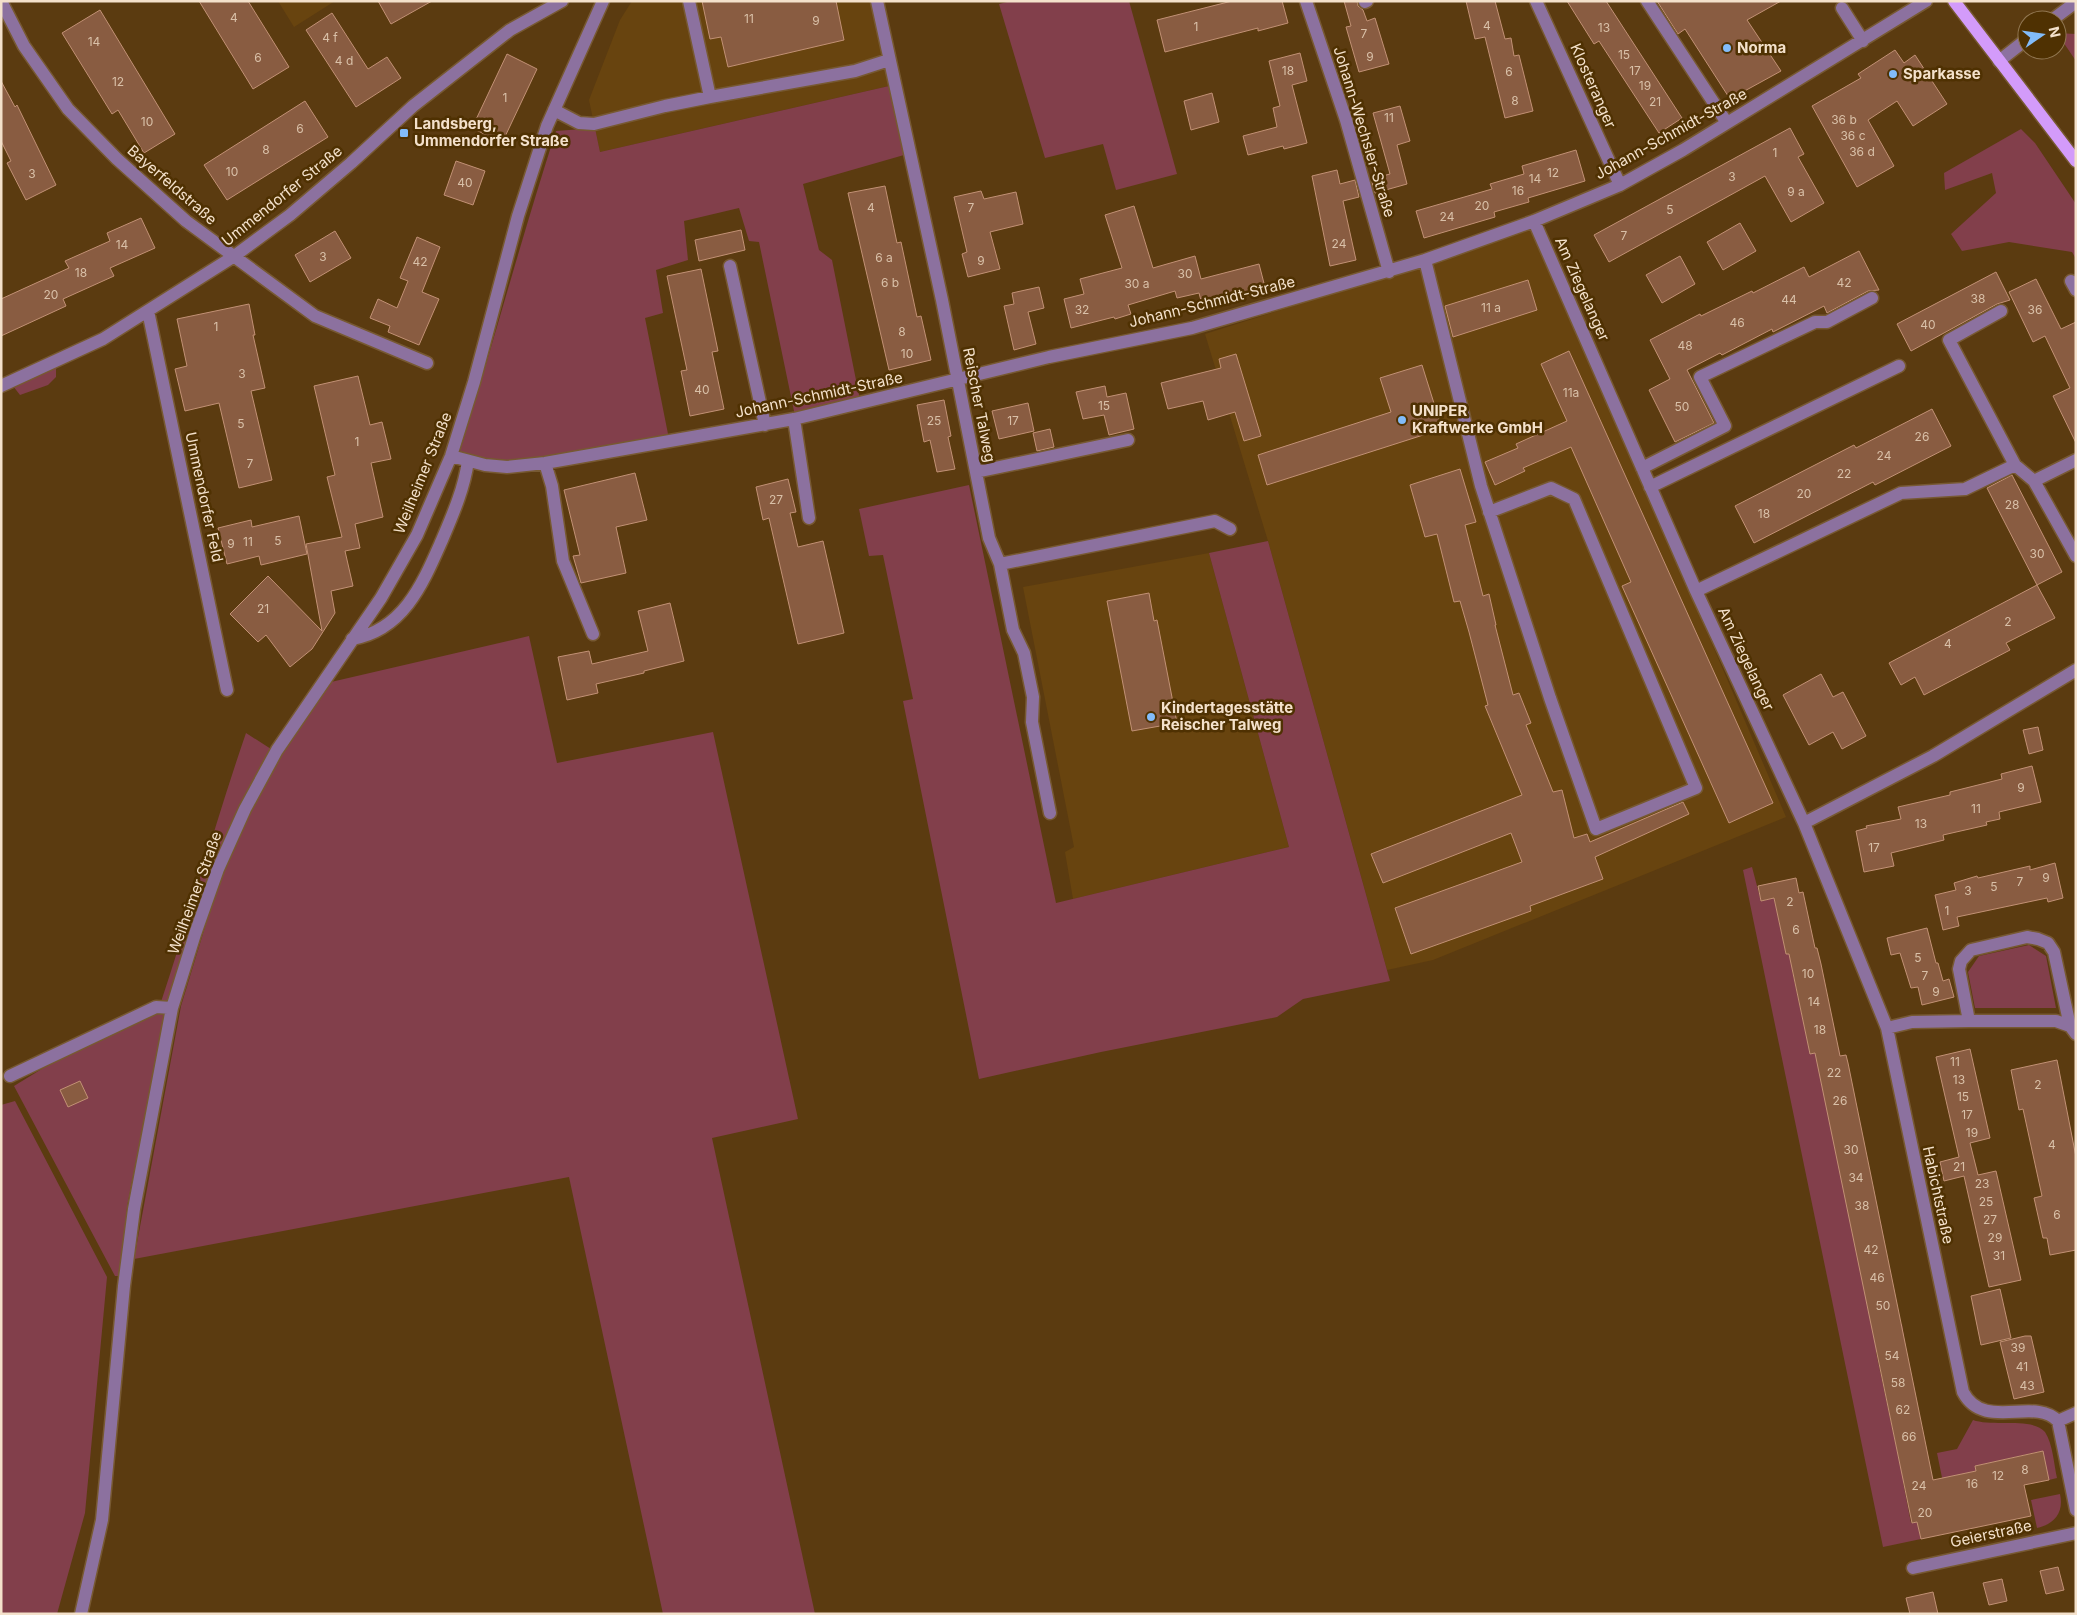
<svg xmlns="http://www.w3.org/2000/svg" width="2077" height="1615" viewBox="0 0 2077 1615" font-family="Inter,sans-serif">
<rect width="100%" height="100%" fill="#5b3b10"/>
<path fill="#68440f" d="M278,1H335L294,27Z
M632,1H871L889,86L600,152L589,100L620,20Z
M1533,225L1786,817L1433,960L1387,970L1268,541L1205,334L1390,275Z
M1209,553L1289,847L1073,899L1065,852L1074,847L1023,587Z"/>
<path fill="#823f4b" d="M1011,1H1129L1177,174L1116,190L1103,144L1045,158L999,4Z
M2057,33L2076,34V61Z
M889,86L904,155L803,184L819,250L832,260L860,400L795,416L759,242L749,241L739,208L684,221L688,260L656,270L663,313L645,318L668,434L522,468L458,457C492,348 521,239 556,131L595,128L600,152Z
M2021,129L2035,143L2076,204V259L2072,252L2009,242L1962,251L1951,234L1996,193L1992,173L1945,190L1944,173Z
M56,366V377L48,385L20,395L13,386Z
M969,485L1056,903L1289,847L1209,553L1268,541L1390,981L1303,999L1277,1017L1101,1052L979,1079L903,701L913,699L883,555L869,556L859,509Z
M529,636L557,763L713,732L798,1119L712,1138L815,1614H663L569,1177L134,1259L181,1006L222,871L251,808L285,749L331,682Z
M246,733L271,749L239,806L213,867L170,1004L160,1005C190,915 215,823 246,733Z
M1752,867L1761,901L1774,898L1786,954L1802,951L1792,970L1810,1053L1839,1048L1840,1056L1822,1060L1852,1230L1881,1224L1884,1240L1856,1246L1873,1330L1902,1324L1905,1346L1876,1352L1899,1460L1928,1455L1907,1481L1903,1482L1911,1523L1917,1522L1921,1539L1883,1547L1743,870Z
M2029,945L2046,956L2056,1008H1975L1968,972L1979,956Z
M156,1007L166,1009L127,1207L121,1276H115L14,1086L58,1059Z
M15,1101L107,1277L85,1513L57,1614H1V1105Z
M1973,1420C1992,1427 2033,1417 2045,1432C2053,1444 2054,1465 2057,1478L2049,1480L2042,1451L1975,1466L1976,1471L1949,1477L1948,1507L1937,1453L1957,1449Z
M2060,1494C2064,1512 2055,1524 2037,1528L2031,1500Z"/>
<path fill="#895c41" stroke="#c29175" d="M199,1H248L289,67L253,89Z
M378,1H432L391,24Z
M702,1H836L844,40L728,67L721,37L710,39Z
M1232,1H1282L1288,23L1258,31V28L1165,52L1157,20Z
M1344,1H1357L1358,6L1363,10L1367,21L1375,18L1389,64L1359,72L1346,27L1351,26Z
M1466,1H1495L1505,39L1511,38L1514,56L1519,55L1533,111L1505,118L1485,37L1475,39Z
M1567,1H1606L1682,118L1659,133L1599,41L1594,44Z
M1657,1H1781L1747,20L1781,71L1730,99L1685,29L1678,34Z
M100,10L175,134L144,153L118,110L112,114L62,33Z
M332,13L368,69L387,57L401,78L356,107L306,30Z
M1895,50L1904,63L1915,55L1947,104L1913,126L1897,101L1868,120L1894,166L1857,187L1812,106L1861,78L1858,74Z
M1300,53L1307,81L1292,85L1307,143L1284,149L1283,146L1248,155L1243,136L1277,127L1273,108L1280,106L1269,61Z
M507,54L537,69L502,143L472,128Z
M1,81L15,107L17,105L56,185L26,200L7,163L11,161L1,141Z
M1212,93L1219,122L1191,130L1184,101Z
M305,101L328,137L227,200L204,165Z
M1400,106L1410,141L1397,145L1407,184L1375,193L1371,179L1390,174L1373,113Z
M1790,128L1804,154L1798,157L1824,203L1791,222L1765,176L1609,262L1594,235Z
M1576,150L1585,181L1528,198L1529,202L1494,212L1495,217L1424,238L1416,211L1492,189L1490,184L1524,174L1522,166Z
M456,161L485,171L473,205L444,195Z
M1337,170L1340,184L1355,180L1359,197L1343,201L1356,260L1330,266L1312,176Z
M885,186L897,243L901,242L917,317L921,316L931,360L889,370L848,193Z
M981,191L984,199L1016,192L1023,224L990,232L1000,269L968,277L962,254L967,252L954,197Z
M1134,206L1153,268L1195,256L1201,279L1259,264L1266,291L1203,308L1199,293L1177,298L1175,291L1128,305L1131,314L1115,319L1114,317L1071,328L1064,299L1084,294L1080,279L1122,268L1105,215Z
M141,218L155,248L110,268L114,276L63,299L66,306L1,336V299L69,268L65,261L110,241L107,233Z
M1740,223L1756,251L1723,270L1707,242Z
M741,230L745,250L699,261L695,240Z
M335,231L351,258L310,282L295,255Z
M417,237L440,247L422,292L439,299L419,345L388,332L390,326L370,318L378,299L397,308L408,281L400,278Z
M1859,251L1879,290L1868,291L1827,313L1824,306L1773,332L1772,329L1722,355L1720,353L1687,370L1714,423L1675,442L1649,390L1670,379L1650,340L1700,314L1701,316L1752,291L1753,293L1804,267L1809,277Z
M1680,256L1695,284L1662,303L1646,275Z
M701,269L718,351L712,352L724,409L690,416L681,371L687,370L667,276Z
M1996,272L2010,300L1997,304L1911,351L1897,324Z
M2036,279L2061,329L2076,322V443L2053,396L2070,388L2045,336L2033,342L2009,292Z
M1528,280L1537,310L1453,337L1445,306Z
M1039,287L1044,308L1028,312L1036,344L1014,350L1004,306L1014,304L1012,293Z
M249,304L255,335H253L265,388L251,391L272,480L239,488L219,403L185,411L175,369L187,366L177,319Z
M1569,351L1773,803L1729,823L1622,586L1631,582L1571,447L1523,468L1525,471L1495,485L1485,462L1518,448L1516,444L1567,421L1541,364Z
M1236,354L1261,436L1244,441L1235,412L1208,420L1203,401L1168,409L1161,383L1221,368L1219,359Z
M1422,365L1442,429L1267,485L1258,455L1391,412L1380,378Z
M358,376L370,425L382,422L391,459L371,463L383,517L355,524L360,548L345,551L353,586L331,591L335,613L312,649L290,667L266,635L258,642L230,614L268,576L322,631L306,544L342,537L327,477L335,475L314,386Z
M1105,386L1107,397L1126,393L1134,429L1109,435L1104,415L1083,419L1076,392Z
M944,400L951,436L948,437L955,469L937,472L930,440L924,442L917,405Z
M1028,403L1034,431L999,439L992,411Z
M1932,409L1951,446L1875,485L1873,482L1754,543L1735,506L1854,445L1856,448Z
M1050,429L1054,447L1037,451L1033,433Z
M1460,469L1476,522L1465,525L1483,596L1489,594L1496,625H1495L1513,695L1519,693L1531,723L1526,725L1553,792L1562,790L1574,838L1587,834L1590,842L1683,802L1689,814L1595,857L1603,879L1530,906L1531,911L1411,954L1395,908L1522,862L1511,833L1383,883L1371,854L1522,795L1485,706L1488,705L1469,632L1460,601L1454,602L1437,534L1425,537L1410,485Z
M635,473L647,520L616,527L626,573L581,583L573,556L580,555L564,490Z
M2012,475L2062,572L2037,585L1987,488Z
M788,479L796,512L790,513L798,547L823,541L844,633L798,644L769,518L763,520L756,487Z
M299,516L307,554L261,565L259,556L227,564L218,528L251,520L252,527Z
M2037,585L2055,618L2006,643L2010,650L1924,695L1915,677L1901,685L1889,663Z
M1149,593L1154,621L1157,620L1177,723L1132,731L1107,601Z
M670,603L684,661L644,671V673L596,684L598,693L567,700L558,657L589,651L592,664L648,651L638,611Z
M1821,674L1833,697L1843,692L1866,736L1842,749L1833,732L1809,745L1783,695Z
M2038,727L2043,750L2029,754L2023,730Z
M2032,766L2041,802L1999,812L2000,819L1986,822L1987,825L1943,835L1944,840L1891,853L1894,866L1864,872L1856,831L1867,828L1866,826L1901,819L1898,807L1950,795V792L2002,779L2001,774Z
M2055,863L2063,898L2048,902L2047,898L1957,917L1959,926L1943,930L1935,895L1956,890L1954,883L1977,876L1978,878L2030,866V870Z
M1796,878L1799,893L1803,892L1815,948H1817L1821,964L1840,1056L1846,1055L1848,1063L1933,1480L1976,1471L1975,1466L2043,1451L2049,1480L2024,1485L2031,1516L1921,1539L1917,1522L1912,1523L1815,1053L1810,1054L1789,954H1786L1774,898L1761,901L1758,886Z
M1927,928L1936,963H1938L1943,981L1949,979L1954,997L1922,1005L1918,987L1911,988L1900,953L1891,955L1887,938Z
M1970,1049L1990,1138L1970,1143L1978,1175L1996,1171L2021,1280L1989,1287L1964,1176L1944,1181L1940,1162L1959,1157L1936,1057Z
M2057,1060L2076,1157V1250L2050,1255L2047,1238H2043L2034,1198L2042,1196L2023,1109L2019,1110L2011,1070Z
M80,1081L88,1098L68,1107L60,1090Z
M2000,1289L2011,1338L1981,1345L1971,1296Z
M2025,1336H2031L2044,1392L2014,1399L2000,1342Z
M2058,1567L2064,1590L2046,1594L2040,1571Z
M2002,1579L2007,1601L1989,1605L1983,1583Z
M1933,1592L1938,1614H1910L1906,1598Z"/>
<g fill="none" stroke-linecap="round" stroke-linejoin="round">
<g stroke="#775932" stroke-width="15">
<path id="minor" d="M1,1L24,46L68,109L117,159L186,221L315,316L427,363
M877,1L942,300L989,538L1000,564L1013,630L1024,653L1033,697L1032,722L1050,813
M1306,1L1346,120L1389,272
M1536,1L1620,185
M1647,1L1727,123
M1365,2L1367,1
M1842,8L1863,41
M2052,20L2076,2
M1999,61L2027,39
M710,97L855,71L889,60
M554,110L579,123L594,124L665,106L710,97L689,1
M1534,221L1696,591L1804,823L1933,756L2076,670
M1425,260L1481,486L1550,698L1596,829L1696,788L1574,499L1551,488L1489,512
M730,266L765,425
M2071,281L2076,290
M148,311L227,690
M2001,311L1949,340L2015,465
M1,386L103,339L233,257L290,215L351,163L413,106L510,30L562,1
M794,419L809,518
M451,456L485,465L507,467L545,463L794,419L1049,357L1192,328L1425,260L1534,221L1620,185L1683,150L1926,1
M545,463L552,486L563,561L593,634
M1642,468L1725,426L1700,377L1815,322H1827L1872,298
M976,472L1128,440
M2034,481L2076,460
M1650,487L1899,366
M1000,564L1215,521L1230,529
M1696,591L1901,493L1965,489L2015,465L2034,481L2076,556
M352,639C404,630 423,583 442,540C453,514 464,489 468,461
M1804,823L1887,1028L1963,1392C1984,1432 2034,1396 2058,1421L2076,1510
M2070,1026L2056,1021H1969L1959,969L1961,961L1971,950L2027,937L2038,939L2048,943L2054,952L2070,1026L2076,1034
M1887,1028L1912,1022L1969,1021
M10,1076L156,1007L172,1008
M2058,1421L2076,1413
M1913,1568L2076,1533
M81,1614L102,1520L124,1286L134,1209L172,1008L195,934L218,869L245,809L277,750L381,598L417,535L451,456L474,382L518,216L547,126L603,1"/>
</g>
<g stroke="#775932" stroke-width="15">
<path id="major" d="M1954,1L2076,161"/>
</g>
<use href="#minor" stroke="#8c719f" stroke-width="12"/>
<use href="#major" stroke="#d39bfa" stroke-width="12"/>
</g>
<g fill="#82bcfa" stroke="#4f3102" stroke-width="2">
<circle cx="1727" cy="48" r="5"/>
<circle cx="1893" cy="74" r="5"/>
<rect x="399" y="128" width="10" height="10" rx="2.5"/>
<circle cx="1402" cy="420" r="5"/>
<circle cx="1151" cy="717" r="5"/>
</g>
<g text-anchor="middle" stroke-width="5" stroke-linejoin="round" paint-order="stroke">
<g font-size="12" fill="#d9c0a8">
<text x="234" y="22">4</text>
<text x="749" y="23">11</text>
<text x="816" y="25">9</text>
<text x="1487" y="30">4</text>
<text x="1196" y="31">1</text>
<text x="1604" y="32">13</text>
<text x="1364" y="38">7</text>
<text x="330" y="42">4 f</text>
<text x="94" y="46">14</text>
<text x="1624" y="59">15</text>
<text x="1370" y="61">9</text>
<text x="258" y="62">6</text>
<text x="344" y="65">4 d</text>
<text x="1288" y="75">18</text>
<text x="1635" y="75">17</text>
<text x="1509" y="76">6</text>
<text x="118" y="86">12</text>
<text x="1645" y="90">19</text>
<text x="505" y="102">1</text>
<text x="1515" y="105">8</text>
<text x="1655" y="106">21</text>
<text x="1389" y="122">11</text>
<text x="1844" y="124">36 b</text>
<text x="147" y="126">10</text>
<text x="300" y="133">6</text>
<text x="1853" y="140">36 c</text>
<text x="266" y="154">8</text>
<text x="1862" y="156">36 d</text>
<text x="1775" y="157">1</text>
<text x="232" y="176">10</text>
<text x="1553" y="177">12</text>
<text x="32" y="178">3</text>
<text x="1732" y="181">3</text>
<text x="1535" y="183">14</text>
<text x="465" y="187">40</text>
<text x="1518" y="195">16</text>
<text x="1796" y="196">9 a</text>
<text x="1482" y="210">20</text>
<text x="871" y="212">4</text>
<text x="971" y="212">7</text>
<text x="1670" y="214">5</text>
<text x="1447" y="221">24</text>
<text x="1624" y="240">7</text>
<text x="1339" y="248">24</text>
<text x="122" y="249">14</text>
<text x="323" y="261">3</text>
<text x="884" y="262">6 a</text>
<text x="981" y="265">9</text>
<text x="420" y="266">42</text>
<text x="81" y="277">18</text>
<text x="1185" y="278">30</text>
<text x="890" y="287">6 b</text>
<text x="1844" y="287">42</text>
<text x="1137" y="288">30 a</text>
<text x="51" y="299">20</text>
<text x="1978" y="303">38</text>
<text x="1789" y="304">44</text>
<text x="1491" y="312">11 a</text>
<text x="1082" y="314">32</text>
<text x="2035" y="314">36</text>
<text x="1737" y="327">46</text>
<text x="1928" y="329">40</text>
<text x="216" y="331">1</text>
<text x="902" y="336">8</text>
<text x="1685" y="350">48</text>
<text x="907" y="358">10</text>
<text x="242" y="378">3</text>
<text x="702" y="394">40</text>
<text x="1571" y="397">11a</text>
<text x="1104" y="410">15</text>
<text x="1682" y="411">50</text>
<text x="934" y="425">25</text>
<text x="1013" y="425">17</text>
<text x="241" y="428">5</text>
<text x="1922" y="441">26</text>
<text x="357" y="446">1</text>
<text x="1884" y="460">24</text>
<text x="250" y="468">7</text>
<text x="1844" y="478">22</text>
<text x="1804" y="498">20</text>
<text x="776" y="504">27</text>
<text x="2012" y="509">28</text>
<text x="1764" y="518">18</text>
<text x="278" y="545">5</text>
<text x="248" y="546">11</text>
<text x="231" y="548">9</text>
<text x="2037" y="558">30</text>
<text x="263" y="613">21</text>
<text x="2008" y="626">2</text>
<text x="1948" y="648">4</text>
<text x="2021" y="792">9</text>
<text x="1976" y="813">11</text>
<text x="1921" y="828">13</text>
<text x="1874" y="852">17</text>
<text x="2046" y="882">9</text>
<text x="2020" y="886">7</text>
<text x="1994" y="891">5</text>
<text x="1968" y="895">3</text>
<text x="1790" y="906">2</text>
<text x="1947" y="915">1</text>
<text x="1796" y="934">6</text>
<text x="1918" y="962">5</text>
<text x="1808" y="978">10</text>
<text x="1925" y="980">7</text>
<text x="1936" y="996">9</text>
<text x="1814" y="1006">14</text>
<text x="1820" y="1034">18</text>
<text x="1955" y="1066">11</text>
<text x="1834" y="1077">22</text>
<text x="1959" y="1084">13</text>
<text x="2038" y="1089">2</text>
<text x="1963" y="1101">15</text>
<text x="1840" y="1105">26</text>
<text x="1967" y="1119">17</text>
<text x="1972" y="1137">19</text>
<text x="2052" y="1149">4</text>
<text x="1851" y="1154">30</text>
<text x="1959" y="1171">21</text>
<text x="1856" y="1182">34</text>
<text x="1982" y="1188">23</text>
<text x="1986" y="1206">25</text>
<text x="1862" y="1210">38</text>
<text x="2057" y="1219">6</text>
<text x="1990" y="1224">27</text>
<text x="1995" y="1242">29</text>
<text x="1871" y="1254">42</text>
<text x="1999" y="1260">31</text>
<text x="1877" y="1282">46</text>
<text x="1883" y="1310">50</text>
<text x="2018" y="1352">39</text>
<text x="1892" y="1360">54</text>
<text x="2022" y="1371">41</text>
<text x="1898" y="1387">58</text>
<text x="2027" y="1390">43</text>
<text x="1903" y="1414">62</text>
<text x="1909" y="1441">66</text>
<text x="2025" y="1474">8</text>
<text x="1998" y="1480">12</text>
<text x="1972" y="1488">16</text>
<text x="1919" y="1490">24</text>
<text x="1925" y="1517">20</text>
</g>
<g font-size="15" font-weight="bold" fill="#f4e1cb" stroke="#4f3102" text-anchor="start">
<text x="1737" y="53">Norma</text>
<text x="1903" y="79">Sparkasse</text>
<text x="414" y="129">Landsberg,<tspan x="414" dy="17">Ummendorfer Straße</tspan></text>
<text x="1412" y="416">UNIPER<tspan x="1412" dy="17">Kraftwerke GmbH</tspan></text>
<text x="1161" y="713">Kindertagesstätte<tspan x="1161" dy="17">Reischer Talweg</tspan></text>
</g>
<g font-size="15" fill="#f4e1cb" stroke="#4f3102">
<text transform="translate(1593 86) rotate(66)" y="5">Klosteranger</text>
<text transform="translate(1364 132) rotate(73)" y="5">Johann-Wechsler-Straße</text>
<text transform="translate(1671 134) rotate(-29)" y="5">Johann-Schmidt-Straße</text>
<text transform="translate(172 185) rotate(41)" y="5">Bayerfeldstraße</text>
<text transform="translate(282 196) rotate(-39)" y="5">Ummendorfer Straße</text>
<text transform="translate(1582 289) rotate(66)" y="5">Am Ziegelanger</text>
<text transform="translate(1212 302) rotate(-14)" y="5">Johann-Schmidt-Straße</text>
<text transform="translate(819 395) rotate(-12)" y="5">Johann-Schmidt-Straße</text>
<text transform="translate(979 405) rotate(79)" y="5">Reischer Talweg</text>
<text transform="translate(423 473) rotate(-68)" y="5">Weilheimer Straße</text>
<text transform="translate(204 497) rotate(78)" y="5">Ummendorfer Feld</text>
<text transform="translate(1746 659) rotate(65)" y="5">Am Ziegelanger</text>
<text transform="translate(195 893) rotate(-70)" y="5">Weilheimer Straße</text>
<text transform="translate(1938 1195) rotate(78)" y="5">Habichtstraße</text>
<text transform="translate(1991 1534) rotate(-12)" y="5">Geierstraße</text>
</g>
</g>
<rect width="2077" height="1615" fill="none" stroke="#f4e1cb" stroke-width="5"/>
<g transform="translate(2042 35) rotate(77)"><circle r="24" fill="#4f3102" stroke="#917752"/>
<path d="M0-4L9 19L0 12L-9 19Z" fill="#82bcfa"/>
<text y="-8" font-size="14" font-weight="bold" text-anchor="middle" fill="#f4e1cb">N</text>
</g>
</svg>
